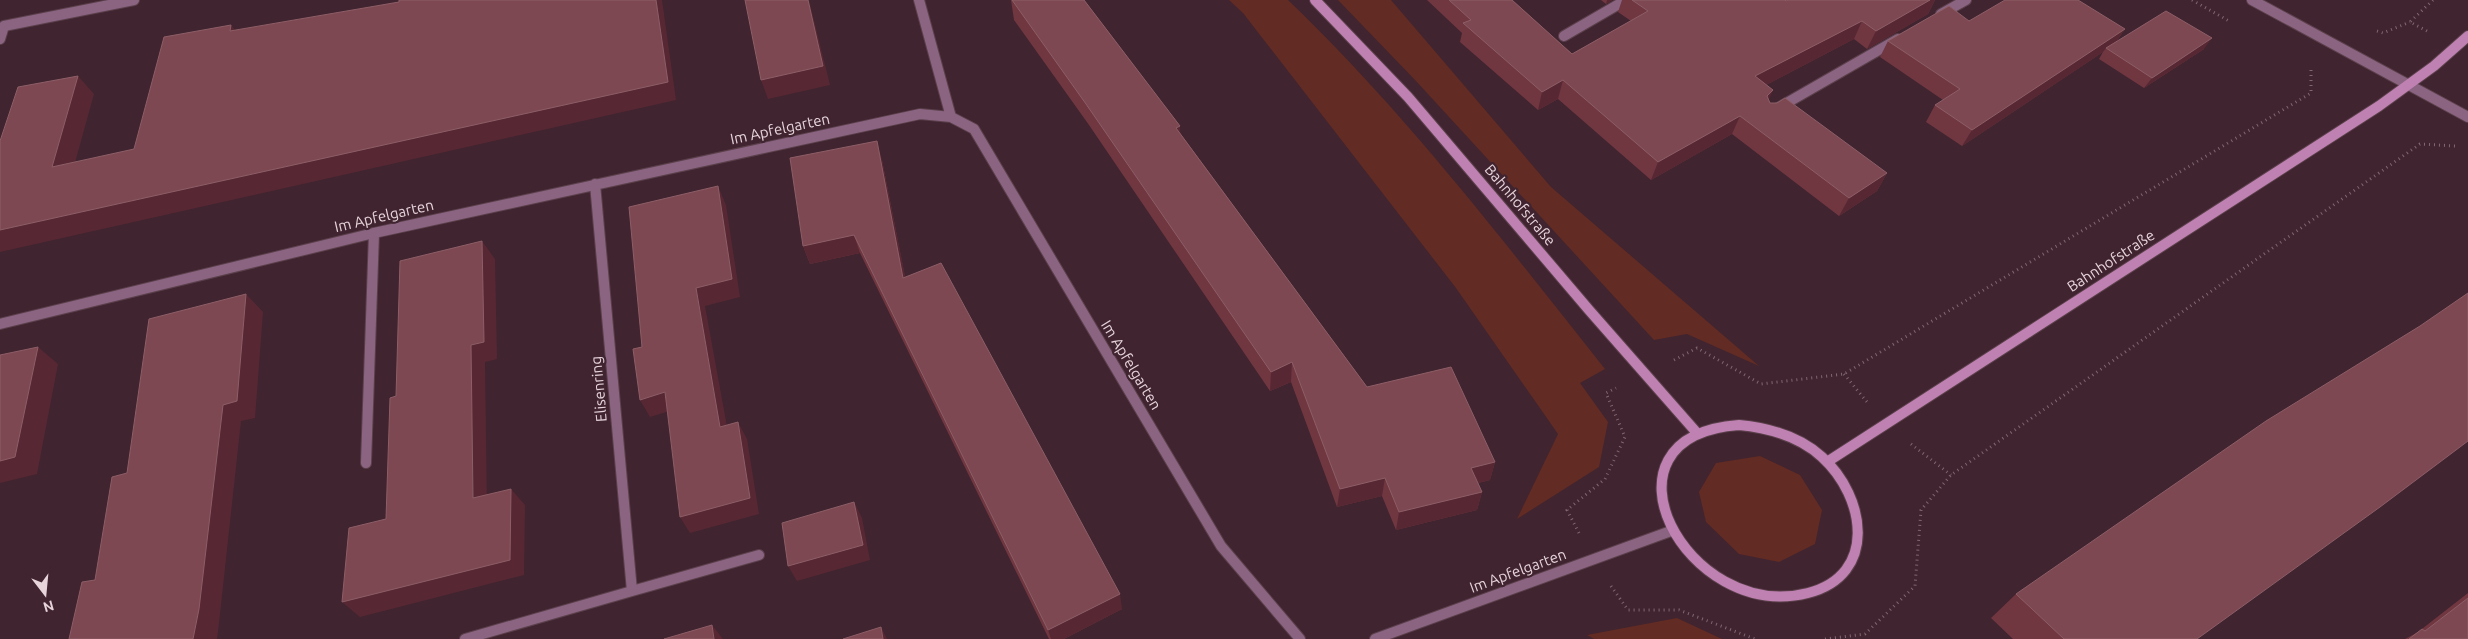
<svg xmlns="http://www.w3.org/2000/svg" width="2468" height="639" viewBox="0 0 2468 639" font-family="Ubuntu,sans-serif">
<rect width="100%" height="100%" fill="#402430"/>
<path fill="#622b23" d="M1229,0H1288C1406,113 1504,242 1605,369L1580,383L1608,422L1599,467L1517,519L1558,434L1456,288L1243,13Z
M1338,0H1391L1551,187L1759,366L1687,334L1654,340L1416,81Z
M1760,456L1800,475L1822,510L1815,544L1779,562L1739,554L1706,522L1699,492L1716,463Z
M1677,618L1722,639H1594L1587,635Z"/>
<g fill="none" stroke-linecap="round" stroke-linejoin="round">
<g stroke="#5b404b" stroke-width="12">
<path id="lane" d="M1941,14L1966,0
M1564,36L1626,0
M1778,108L1898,39
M366,463L374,233"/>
</g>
<g stroke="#5b404b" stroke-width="12">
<path id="street" d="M919,0L951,117
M2252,0L2468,117
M0,39L4,26L134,0
M0,324L374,233L920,114L951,117L974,129L1221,546L1300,639
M632,591L759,555
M465,639L632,591L595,184
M1375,639L1671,531"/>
</g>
<g stroke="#5b404b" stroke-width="12">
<path id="secondary" d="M1315,0L1408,97L1589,310L1697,433
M1739,425C1770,428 1799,436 1822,457C1866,497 1878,575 1808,593C1687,624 1586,436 1739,425Z
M1827,462L2379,106L2434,66L2468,36"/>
</g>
<path stroke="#806872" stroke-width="3" stroke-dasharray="1 4" stroke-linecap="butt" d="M2192,0L2229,21
M2377,31L2383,33L2410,22
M2427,31L2410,22L2433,0
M1674,360L1697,348L1761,384L1844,374L2311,93V67
M1844,374L1867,402
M1911,444L1951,475
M1579,533L1567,510L1605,479L1625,437L1606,393L1616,388
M1611,586L1628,610H1679L1755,639
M1825,639L1865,634L1915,586L1921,510L1951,475L2420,144L2455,146"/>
<use href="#lane" stroke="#8b6482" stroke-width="10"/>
<use href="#street" stroke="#8b6482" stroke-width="10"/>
<use href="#secondary" stroke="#bf81b2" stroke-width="10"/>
</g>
<path fill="#703741" d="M1011,0H1084L1180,126V133L1367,387L1495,462L1490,480L1478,483L1482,492L1477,510L1396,530L1382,496L1337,507L1291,382L1270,391L1089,125L1014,20Z
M1427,0H1512L1572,54L1631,21L1618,12L1622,0H1785L1786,1L1788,0H1935L1928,14L1867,49L1854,39L1766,85L1773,90L1768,99L1770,103L1887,173L1877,191L1839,216L1732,134L1651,180L1558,99L1538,110L1460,42L1462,33Z
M1601,0H1612L1606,4Z
M1969,21L2125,29L2116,42L2204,49L2144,88L2099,59L2103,52L1962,146L1926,122L1935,105L1943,100L1880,57L1888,41Z
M882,160L905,277L1122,609L1064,639H1049L860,253L810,264L803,246Z
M2468,593V639H2405L2418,632Z
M2016,594L2198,639H2013L1991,618Z"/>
<path fill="#572833" d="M656,0H662L676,100L0,252V230Z
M808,0H809L830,85L768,99L761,80Z
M1607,0H1612L1606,4Z
M1930,0H1935L1928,14L1867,49L1876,31Z
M1862,21L1854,39L1747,95L1755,76Z
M231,25L245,43L230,31Z
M2125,29L2114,45L2106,48L2103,52L1962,146L1972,130Z
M2212,38L2204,49L2144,88L2152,78Z
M78,76L94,94L69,184L52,167Z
M1563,80L1558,99L1538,110L1542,92Z
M1773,90L1765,108L1767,96Z
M1740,116L1732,134L1651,180L1658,162Z
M1180,126L1181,147L1176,128Z
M877,141L882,160L909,296L903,278Z
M1887,173L1877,191L1839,216L1849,198Z
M718,186L726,205L740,297L705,306L730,443L720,427L696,288Z
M854,235L860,253L810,264L803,246Z
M482,241L495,259L497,359L485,362L487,514L473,498L471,345Z
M246,294L263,312L255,418L241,421L219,623L217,639H193L223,405Z
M38,347L58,364L37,474L0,483V461Z
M1292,362L1291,382L1270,391L1271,372Z
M665,392L676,409L650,417L640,400Z
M738,422L747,439L759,514L690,533L680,517Z
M1495,462L1490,480L1466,486L1471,468Z
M1385,478L1382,496L1337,507L1340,489Z
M511,489L525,505L524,575L360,617L342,602Z
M1482,492L1477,510L1396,530L1399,512Z
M854,502L862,518L870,560L797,581L788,566Z
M1120,594L1122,609L1064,639H1051L1048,630Z
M712,625L723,639H714Z
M881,627L887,639H883Z"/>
<path fill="#7d4851" stroke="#8d5e67" d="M399,0H656L668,82L0,230V141L18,87L78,76L52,167L134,149L164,37L231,25L230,31L399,2Z
M745,0H808L823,66L761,80Z
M1012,0H1084L1180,126L1176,128L1367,387L1451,367L1495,462L1471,468L1482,492L1399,512L1385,478L1340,489L1292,362L1271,372L1086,104Z
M1449,0H1512L1572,54L1648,11L1632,0H1785L1786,1L1788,0H1930L1876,31L1862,21L1755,76L1773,90L1767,96L1770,103H1777L1785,98L1887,173L1849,198L1740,116L1658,162L1563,80L1542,92L1463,23L1471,20Z
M2005,0H2078L2125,29L1972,130L1935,105L1960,89L1888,41L1949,6L1969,21Z
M2166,11L2212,38L2152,78L2106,48Z
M877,141L903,278L941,263L1120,594L1048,630L854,235L803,246L790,158Z
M718,186L732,279L696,288L720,427L738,422L750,498L680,517L665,392L640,400L633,349L642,347L629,207Z
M482,241L484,342L471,345L473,498L511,489L510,560L342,602L349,528L386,519L390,398L396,396L400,261Z
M2468,293V441L2380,507L2197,639H2064L2016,594L2266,421L2420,326Z
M246,294L237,401L223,405L199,609L193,639H69L82,582L95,580L112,477L127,473L149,319Z
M38,347L15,457L0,461V355Z
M854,502L863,545L788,566L782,523Z
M2468,598V639H2409L2422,629L2425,631Z
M712,625L714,639H664Z
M881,627L883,639H843Z"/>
<g text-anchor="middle" stroke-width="4.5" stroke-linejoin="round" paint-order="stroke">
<g font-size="15" fill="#e7d4db" stroke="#402430">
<text transform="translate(780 129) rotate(-12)" y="5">Im Apfelgarten</text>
<text transform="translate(1520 205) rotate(50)" y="5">Bahnhofstraße</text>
<text transform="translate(384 216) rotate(-13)" y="5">Im Apfelgarten</text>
<text transform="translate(2111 261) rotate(-33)" y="5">Bahnhofstraße</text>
<text transform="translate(1131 365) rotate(59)" y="5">Im Apfelgarten</text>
<text transform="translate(599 389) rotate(-95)" y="5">Elisenring</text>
<text transform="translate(1518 571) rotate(-20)" y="5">Im Apfelgarten</text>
</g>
</g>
<g transform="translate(45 594) rotate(164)" stroke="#402430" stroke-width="4" paint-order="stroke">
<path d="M0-4L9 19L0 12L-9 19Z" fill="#e7d4db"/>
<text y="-8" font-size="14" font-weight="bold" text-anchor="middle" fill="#e7d4db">N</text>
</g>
</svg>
